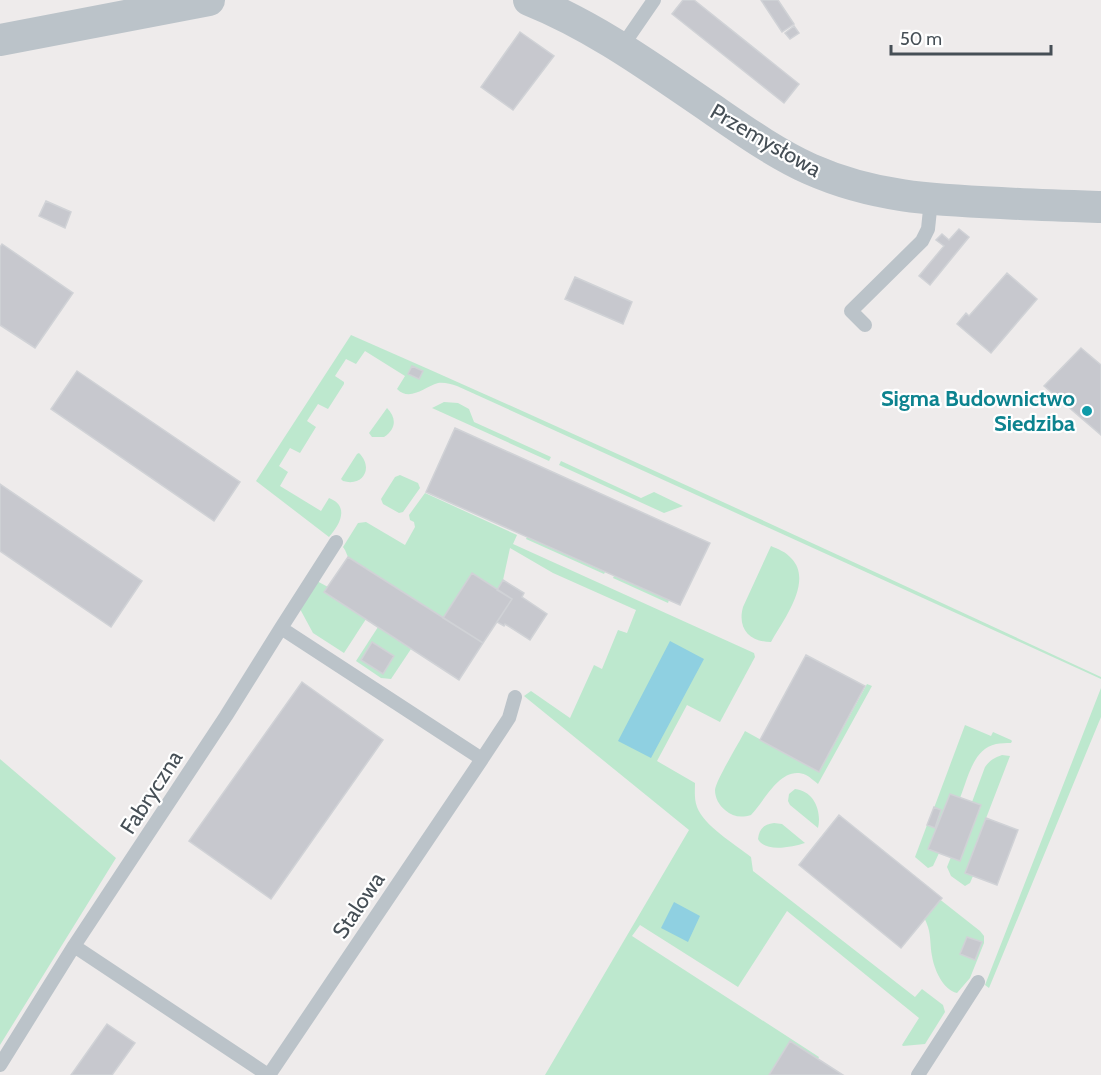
<svg xmlns="http://www.w3.org/2000/svg" width="1101" height="1075" viewBox="0 0 1101 1075" font-family="Cabin,sans-serif">
<rect width="100%" height="100%" fill="#eeebeb"/>
<path fill="#bde8ce" d="M351,335C602,445 852,561 1101,677V679L457,386C451,384 444,382 438,383C424,387 410,402 397,389L405,376L365,351L356,364L346,359L335,376L344,382V384L328,409L318,404L307,421L316,427L300,453L290,448L279,466L288,472L280,486L321,511L329,498C350,506 340,525 329,537L256,481Z
M444,402L458,403L469,409L474,422L551,457L549,461L432,408Z
M387,408C397,418 396,429 384,437H372L369,433Z
M359,453C374,468 363,487 343,481L341,479L357,454Z
M561,461L641,498L654,492L683,506L664,513L559,465Z
M400,475L418,483L420,488L403,512L399,513L383,504L381,499L395,477Z
M425,493L517,535L513,544L754,653L755,657L720,722L687,705L657,761L695,783C695,791 694,799 697,807C704,826 735,844 751,857L753,871L915,997L922,989L943,1005L945,1012L925,1044L903,1046L902,1045L919,1018L787,911L738,987L640,925L632,936L819,1057L818,1059L790,1041L769,1075H545L689,830L524,696L531,691L570,718L594,665L602,669L618,630L627,633L636,610L553,573L510,548L503,580L497,590L443,618L348,557L345,550L343,547L358,523L366,522L405,545L415,527L414,522L410,520L409,515Z
M527,537L605,572L604,574L526,539Z
M771,546C778,549 786,552 791,558C814,581 783,620 771,642C750,642 737,629 743,607Z
M614,576L669,600L668,603L613,578Z
M315,580L328,587L325,593L366,619L344,653L313,633L300,609Z
M378,627L411,649L391,679L381,678L356,661Z
M867,684L872,686L818,784C814,781 810,777 806,775C781,764 765,801 751,815C741,818 733,817 725,810C719,805 715,798 715,790C716,780 739,743 745,731L819,772Z
M1101,688V717L989,988L985,985Z
M965,725L991,736L993,732L1011,740L1012,741L1011,743C1006,743 1001,743 996,744C973,749 968,778 960,798L950,794L929,849L939,853L933,866L928,868L915,857L927,825L935,828L941,810L934,808Z
M1002,755L1010,756L965,873L973,876L970,883L965,886L951,876L947,867L951,857L960,860L981,806L972,802L985,767C990,760 994,758 1002,755Z
M0,759L116,858L0,1045Z
M795,789C814,791 822,811 818,828L790,805L788,801L789,794Z
M774,823L782,824L805,843C792,847 765,853 758,839C759,829 764,824 774,823Z
M933,894L980,931L984,936V943L970,978L957,993C943,990 934,969 932,956C930,946 931,936 928,927C926,921 923,915 920,909Z"/>
<path fill="#8fd0e1" d="M670,641L704,659L651,758L618,741Z
M674,902L700,916L688,942L661,928Z"/>
<path fill="#c7c8ce" stroke="#d0d2d6" stroke-width="1.5" d="M683,0H694L799,84L784,103L672,14Z
M761,0H778L794,24L782,32Z
M794,26L799,33L790,39L785,33Z
M520,32L554,56L513,110L481,87Z
M46,201L71,212L65,228L39,216Z
M959,229L969,237L930,285L919,276L944,246L936,240L942,234L949,240Z
M2,244L73,293L35,348L0,325V247Z
M1007,273L1037,299L991,353L957,324L966,313L969,316Z
M575,277L632,302L623,324L565,299Z
M1081,348L1101,365V435L1044,386Z
M412,366L423,371L419,379L408,374Z
M77,371L240,482L214,521L51,409Z
M455,428L710,543L680,605L426,492Z
M0,484L142,581L111,627L0,551Z
M348,557L483,643L459,680L324,592Z
M472,573L512,599L483,643L443,618Z
M503,580L524,593L522,597L547,614L530,640L505,624L504,626L497,622L512,599L497,590Z
M372,642L394,656L383,674L361,660Z
M806,655L865,686L819,772L760,740Z
M302,682L383,740L271,899L189,841Z
M950,794L981,805L960,861L928,849Z
M934,807L941,810L935,828L927,825Z
M839,815L942,898L901,948L799,865Z
M986,818L1018,830L997,885L965,873Z
M967,937L982,942L975,960L960,954Z
M107,1024L135,1043L112,1075H71Z
M790,1041L818,1059L843,1075H769Z"/>
<g fill="none" stroke-linecap="round" stroke-linejoin="round">
<path stroke="#bbc3c9" stroke-width="14" d="M621,48L654,0
M865,325L851,311L922,241L928,229L931,200
M482,759L509,718L515,697
M74,946L268,1075
M0,1065L74,946L226,716L281,628L336,542
M269,1075L482,759L281,628
M918,1075L978,982"/>
<path stroke="#bbc3c9" stroke-width="32" d="M529,0C596,27 653,69 712,109C744,131 775,153 810,169C873,197 932,200 1001,203C1034,205 1068,206 1101,207
M0,40L209,0"/>
</g>
<circle fill="#0f9aa8" stroke="#fff" stroke-width="2" cx="1087" cy="411" r="6"/>
<g text-anchor="middle" stroke-width="4.5" stroke-linejoin="round" paint-order="stroke">
<g font-size="22" fill="#464f56" stroke="#fff">
<text transform="translate(766 140) rotate(30)" y="8">Przemysłowa</text>
<text transform="translate(151 792) rotate(-57)" y="8">Fabryczna</text>
<text transform="translate(358 905) rotate(-56)" y="8">Stalowa</text>
</g>
<g font-size="22" font-weight="bold" fill="#0d838f" stroke="#fff" text-anchor="end">
<text x="1075" y="406">Sigma Budownictwo<tspan x="1075" dy="25">Siedziba</tspan></text>
</g>
</g>
<path d="M891 45v9h160v-9" fill="none" stroke="#464f56" stroke-width="3"/>
<text x="900" y="45" font-size="18" fill="#464f56" stroke="#ffffff" stroke-width="4.5" paint-order="stroke">50 m</text>
</svg>
